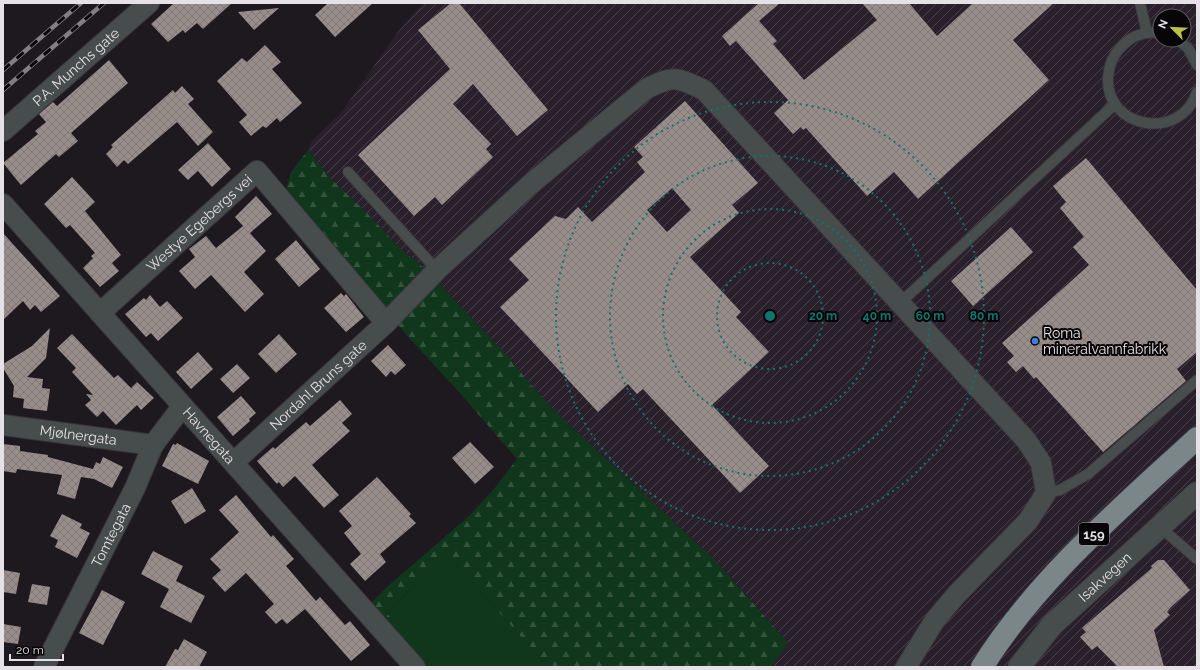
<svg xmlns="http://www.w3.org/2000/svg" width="1200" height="670" viewBox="0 0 1200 670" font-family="Raleway,sans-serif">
<defs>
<pattern id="industrial-furrows" width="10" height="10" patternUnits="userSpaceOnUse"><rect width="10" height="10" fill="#29202b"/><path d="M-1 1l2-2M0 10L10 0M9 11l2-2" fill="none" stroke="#48404a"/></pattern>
<pattern id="forest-firs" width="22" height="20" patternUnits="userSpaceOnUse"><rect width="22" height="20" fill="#10361c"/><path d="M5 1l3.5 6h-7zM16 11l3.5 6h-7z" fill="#33533d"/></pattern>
<pattern id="building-cross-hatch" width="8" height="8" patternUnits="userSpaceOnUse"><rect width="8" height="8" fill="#998d8c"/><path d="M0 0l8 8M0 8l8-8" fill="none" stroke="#807777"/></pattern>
</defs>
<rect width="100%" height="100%" fill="#1e191f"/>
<path fill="url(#industrial-furrows)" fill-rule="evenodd" d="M423,3H1197V667H771L787,643L740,588L715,560L557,413L532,386L504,352L453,298L425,269L400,248L365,211L332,180L308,150L312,141L341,113L397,33ZM1160,16H1184V40H1160Z"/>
<path fill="#10361c" d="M449,556L548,667H435L386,612Z"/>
<path fill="url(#forest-firs)" d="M308,150L332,180L365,211L400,248L425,269L453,298L504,352L532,386L557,413L715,560L788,643L771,667H548L449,556L386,612L435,667H413L370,604L388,586L469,516L494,489L517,459L460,393L410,339L285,192L291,172Z"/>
<path fill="url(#building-cross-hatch)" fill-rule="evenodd" d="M174,3H232L203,29L197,23L185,33L183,30L168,42L151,24Z
M328,3H373L335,37L315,15Z
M451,3H459L548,110L517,136L473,84L453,104L491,144L486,149L493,157L442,205L435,197L414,216L358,155L450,69L418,30Z
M759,3H780L759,21L777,41L773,44L804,80L877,20L862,3H909L937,36L973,3H1054L1013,40L1049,80L918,199L894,172L867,196L806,128L803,130L801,127L793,134L774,113L788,100L736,41L730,46L722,36Z
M279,8L254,30L238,12Z
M265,45L281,62L272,69L302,103L280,122L277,118L266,128L263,126L251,136L239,122L247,115L217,81L242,58L247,62Z
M109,60L128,83L71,133L78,141L59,157L56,154L21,185L3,163L38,134L35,131L46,122L39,114L53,102L57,106Z
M182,86L194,99L188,104L213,132L198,146L177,122L128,164L124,160L117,167L106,154L113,147L111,145L173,90L175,93Z
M685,101L758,183L732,205L739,213L690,257L741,312L736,317L769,352L712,405L769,466L740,493L643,389L637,394L628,384L598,412L500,307L529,280L509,259L555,216L566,219L578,207L592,222L645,172L637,162L643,157L634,147ZM672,188L691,210L667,232L647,210Z
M208,143L231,169L212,187L198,171L188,180L178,170Z
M1086,158L1197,290V352L1177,369L1186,381L1103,452L1036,377L1034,379L1023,366L1016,372L1007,362L1014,356L1002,343L1089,265L1073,247L1084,237L1060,208L1066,202L1053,186Z
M72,177L95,202L85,211L121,255L112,263L119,271L100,287L83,268L93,258L91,256L95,253L70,225L66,228L44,204Z
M256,196L272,214L250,233L266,251L244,272L264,294L245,312L211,275L195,289L179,271L195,257L189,249L206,236L216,248L243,226L235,217Z
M1011,227L1033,252L973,306L951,281Z
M3,233L60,296L41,312L35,305L30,310L23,301L3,320Z
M296,240L320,269L299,287L275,259Z
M341,293L344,296L346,294L364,317L346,332L324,308Z
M150,295L160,307L167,301L183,318L158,341L151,333L146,337L125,314L144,298L146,300Z
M50,328L46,358L27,377L43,379L42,388L50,389L47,411L23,408L24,399L13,397L14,386L3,368V364L32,346Z
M72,334L114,378L118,375L131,388L137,382L154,398L141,410L137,405L116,425L103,411L97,417L85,405L91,400L86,394L93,395L72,372L76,368L57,348Z
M279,334L297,354L276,373L258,354Z
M388,345L406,365L395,375L391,371L386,377L371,361Z
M198,352L213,369L191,389L176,372Z
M237,364L250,378L233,393L220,379Z
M241,396L256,413L249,419L250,421L233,436L217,417Z
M340,400L352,414L342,423L350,431L312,465L339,495L324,508L295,476L283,487L279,482L277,484L257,461L273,447L275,449L306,422L310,426Z
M470,442L494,467L475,484L452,458Z
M177,443L209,461L198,484L162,466L173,444L176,445Z
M3,444L20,446V451L48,455V457L93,469L96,462L100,464L103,457L123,467L112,488L94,479L81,477L75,499L57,494L62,475L17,469L16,473L3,471Z
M377,477L411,514L409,516L416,523L380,554L386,562L365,581L350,564L361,554L344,533L352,526L339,511Z
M192,488L206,511L185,524L171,501Z
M236,495L271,537L273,535L294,559L286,566L316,601L320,597L345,625L350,621L370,645L351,661L305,609L287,624L282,619L276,624L265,612L274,604L246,573L225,592L212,578L221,570L210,559L239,532L219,510Z
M62,514L82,524L80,528L90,533L77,558L55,547L58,540L50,536Z
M153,551L183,566L176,581L205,596L191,623L160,607L169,589L141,574Z
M1158,560H1164L1190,590L1171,607L1167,612L1170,615L1154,630L1164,667H1118L1097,646L1092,650L1080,637L1086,632L1082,628L1152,568L1151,566Z
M3,570L20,573L16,594L3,592Z
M32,584L50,587L47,605L28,602Z
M102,590L125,602L103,645L79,633Z
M3,624L21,627L18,644L3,642Z
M184,639L207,652L199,667H165L175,649L178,650Z"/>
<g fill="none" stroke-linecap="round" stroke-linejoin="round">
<g stroke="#3a353b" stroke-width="12">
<path id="service" d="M1140,3L1147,33
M1160,33C1145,31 1131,36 1121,47C1113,55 1109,65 1108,77C1105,129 1181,142 1197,92
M1178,40L1188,48L1197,65
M348,172L437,270
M900,303L1115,104
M1046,493L1060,490L1088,474L1197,380
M1160,527L1197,559"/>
</g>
<g stroke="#3a353b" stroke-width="22">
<g id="minor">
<path id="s1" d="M3,131L149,3"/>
<path id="s2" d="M3,204L415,667"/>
<path id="s3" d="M100,313L257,171L386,323"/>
<path id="s4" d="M3,425L153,445"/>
<path id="s5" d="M234,462L386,323L437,270L533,182L646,89C674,75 676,77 704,90L1026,440L1041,463L1046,493L1028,521L957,594L935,620L906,667"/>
<path id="s6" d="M44,667L135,488L153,445L182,407"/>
</g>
</g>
<g stroke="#3a353b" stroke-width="24">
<g id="tertiary">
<path id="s7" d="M1019,667L1052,625L1197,493"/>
</g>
</g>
<g stroke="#3a353b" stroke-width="24">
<path id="trunk" d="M982,667C1038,578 1120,509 1197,438"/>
</g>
<use href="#service" stroke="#474c4c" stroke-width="10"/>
<use href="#minor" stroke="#474c4c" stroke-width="20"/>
<use href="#tertiary" stroke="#474c4c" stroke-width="22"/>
<use href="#trunk" stroke="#7a8688" stroke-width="22"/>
<g stroke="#827e83" stroke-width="4.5">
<path id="rail" d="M3,70L81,3
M3,90L104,3"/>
</g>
<use href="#rail" stroke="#070507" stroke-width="3" stroke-dasharray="9" stroke-linecap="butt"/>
</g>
<g fill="none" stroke="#0f766e" stroke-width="2" stroke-dasharray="2 4">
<circle cx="770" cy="316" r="53"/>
<circle cx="770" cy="316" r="107"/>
<circle cx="770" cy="316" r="160"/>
<circle cx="770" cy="316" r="214"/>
</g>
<circle fill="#3f7fe0" stroke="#070507" stroke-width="1.5" cx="1035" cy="341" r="4"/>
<g text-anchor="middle" stroke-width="4" stroke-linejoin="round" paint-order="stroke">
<rect fill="#070507" stroke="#a29fa3" stroke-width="1" x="1079" y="523" width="30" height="22" rx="3"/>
<g font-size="13" font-weight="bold" fill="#e5e1e6">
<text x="1094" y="539">159</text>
</g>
<g font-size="14" fill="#e5e1e6" stroke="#070507">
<text dy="5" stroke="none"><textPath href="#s1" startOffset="97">P.A. Munchs gate</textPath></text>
<text dy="5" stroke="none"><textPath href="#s3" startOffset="134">Westye Egebergs vei</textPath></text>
<text dy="5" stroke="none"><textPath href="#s5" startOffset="114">Nordahl Bruns gate</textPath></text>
<text dy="5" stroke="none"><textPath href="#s4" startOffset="76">Mjølnergata</textPath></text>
<text dy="5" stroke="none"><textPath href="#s2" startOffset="310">Havnegata</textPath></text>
<text dy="5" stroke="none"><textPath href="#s6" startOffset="148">Tomtegata</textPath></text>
<text dy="5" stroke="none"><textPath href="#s7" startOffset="125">Isakvegen</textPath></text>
</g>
<g font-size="14" fill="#e5e1e6" stroke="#070507" text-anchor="start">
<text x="1043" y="338">Roma<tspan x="1043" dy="16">mineralvannfabrikk</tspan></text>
</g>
</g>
<circle cx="770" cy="316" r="6" fill="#0f766e" stroke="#070507" stroke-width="2"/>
<g font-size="12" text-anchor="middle" font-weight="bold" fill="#0f766e" stroke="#070507" stroke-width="4" stroke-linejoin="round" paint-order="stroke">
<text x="823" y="320">20 m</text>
<text x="877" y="320">40 m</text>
<text x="930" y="320">60 m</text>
<text x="984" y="320">80 m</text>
</g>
<rect width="1200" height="670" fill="none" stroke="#e5e1e6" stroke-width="8"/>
<g transform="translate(1172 28) rotate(294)"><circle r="19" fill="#070507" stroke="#605d60"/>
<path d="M0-3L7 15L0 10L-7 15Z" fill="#b9c046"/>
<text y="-6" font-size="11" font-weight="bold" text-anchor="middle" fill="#e5e1e6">N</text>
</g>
<path d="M10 654v6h53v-6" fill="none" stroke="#e5e1e6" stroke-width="2"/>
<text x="16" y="654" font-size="12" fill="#e5e1e6" stroke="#070507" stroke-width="3" paint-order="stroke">20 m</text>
</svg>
